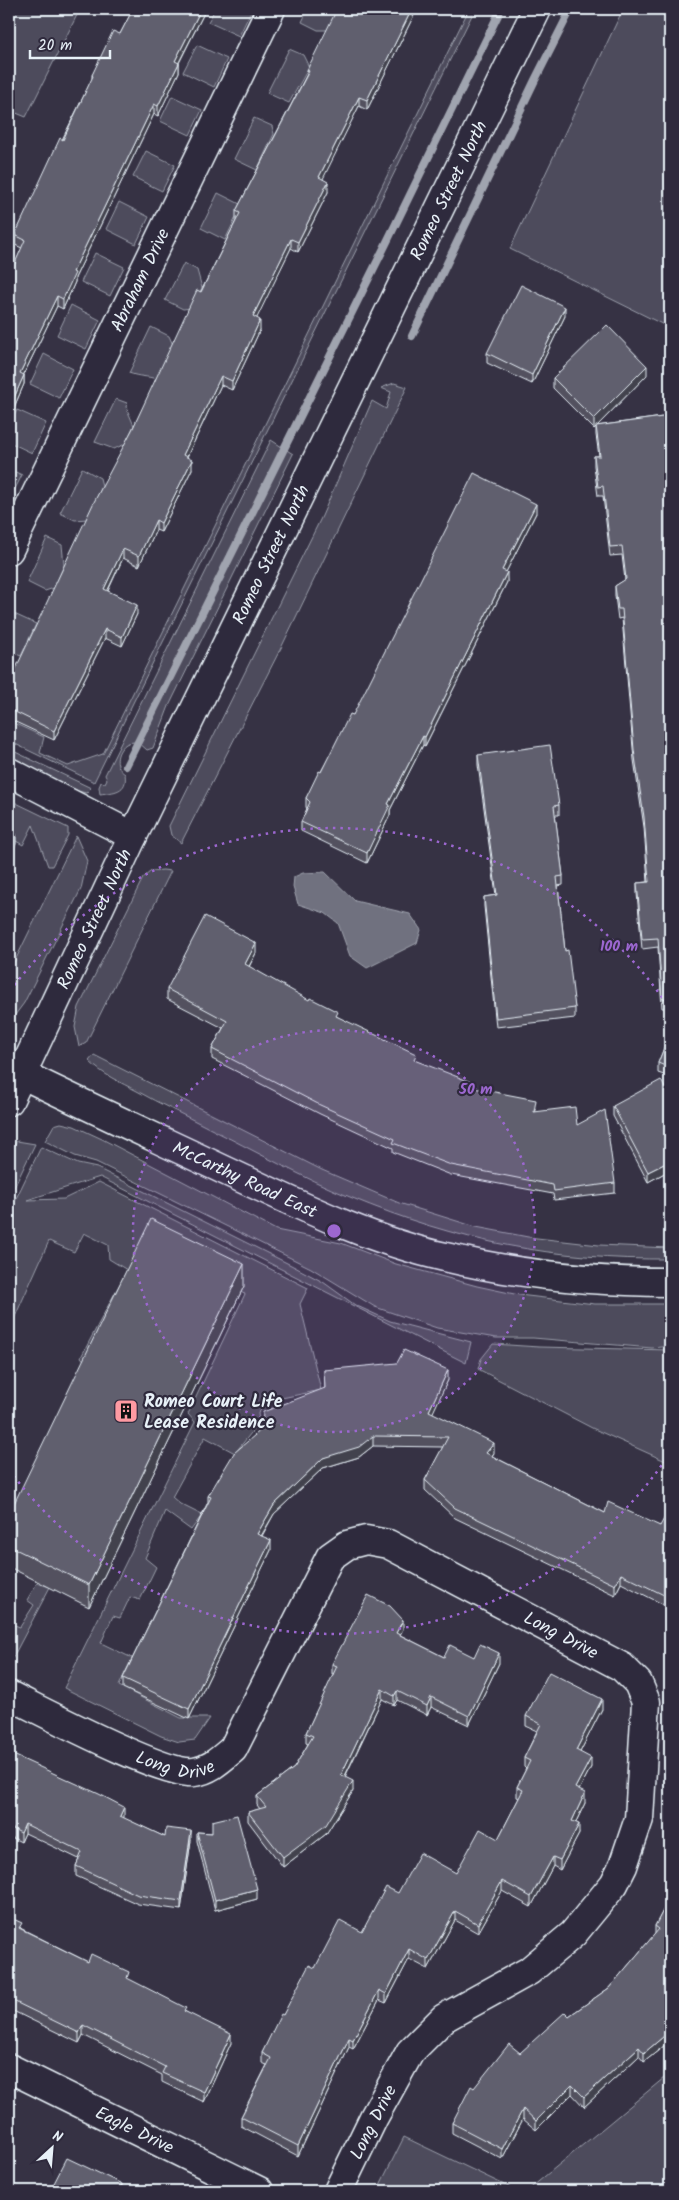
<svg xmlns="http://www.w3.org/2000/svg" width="679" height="2200" viewBox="0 0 679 2200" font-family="Kalam,sans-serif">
<rect width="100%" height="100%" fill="#363244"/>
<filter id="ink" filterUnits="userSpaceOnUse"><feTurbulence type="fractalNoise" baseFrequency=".02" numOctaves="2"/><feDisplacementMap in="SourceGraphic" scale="10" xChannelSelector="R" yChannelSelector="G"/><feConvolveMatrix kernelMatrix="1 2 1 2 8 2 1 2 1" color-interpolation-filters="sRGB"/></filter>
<g filter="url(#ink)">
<path fill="#4d4b5c" stroke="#9a9eaa" d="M9,9H80L26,117L9,110Z
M215,9H252L239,36L208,22Z
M308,9H339L328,30H318L302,22Z
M469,9H475L94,782L9,741V721L44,737L40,753L68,766L103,754Z
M623,9H670V328L510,249Z
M197,45L227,59L214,87L183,72Z
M289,49L303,55L309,67L289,103L267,93Z
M172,96L202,110L190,135L160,121Z
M254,118L272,126L274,134L257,170L234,159Z
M146,151L175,165L162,191L133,177Z
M218,193L242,205L225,240L201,228Z
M119,202L149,217L136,244L106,229Z
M95,253L124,267L110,296L81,282Z
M184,263L197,270L202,288L191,308L183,309L165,300Z
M71,305L100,320L86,349L57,335Z
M151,327L169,336L173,345L157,379C147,376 139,377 129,373Z
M44,354L73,369L59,398L30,384Z
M394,383L407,387L283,644L181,843L171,835L169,826L322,516L372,401L386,409L391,392L381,388Z
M116,399L127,403L126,407L135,428L127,443L114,449L95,442Z
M17,410L46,423L32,453L9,442V427Z
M271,440L293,454L169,706L153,748L147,750L138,742C135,742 129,742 126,744C115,752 114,767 125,774C128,792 114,792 100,794L99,787L101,782L105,783L107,779L105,775Z
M82,468L100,478L102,486L87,519L75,520L60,513Z
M9,469L22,475L9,501Z
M47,538L62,545L64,565L54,588L45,591L27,582Z
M12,613L36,624L21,656L9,651V619Z
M9,749L91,788L86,793L78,791L9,756Z
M10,800L68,828V835L52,866H48L33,825L23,845L9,837Z
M76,836L87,861L81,889L24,1003L15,1015L9,1019V973Z
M163,870L171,871L86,1043L79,1047L75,1027L79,1007L143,878L151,871Z
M94,1055L322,1170L399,1203L476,1227L528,1237L599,1245L670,1248V1259C553,1260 459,1242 350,1197C301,1177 255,1151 207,1127C184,1115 160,1104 137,1091C120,1082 103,1075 89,1061Z
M61,1123L74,1126L102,1139L276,1230L341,1243L396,1264L477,1286L519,1295L595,1304H670V1346L652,1348L533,1338H496L437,1328L375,1307L311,1268L96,1162L75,1156L45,1141L54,1125Z
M17,1141L35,1144L9,1198V1151Z
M41,1147L78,1164L97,1168L291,1265L323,1282L355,1305L390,1321L471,1342L466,1363L100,1177L27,1200L64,1199L99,1182L308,1288L300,1304L321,1390L272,1400L258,1413L259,1423L235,1453L205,1437L172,1497L180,1504L202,1515L191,1530L165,1511L145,1558L156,1567L140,1600L130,1597L120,1618L113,1616L101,1643L132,1658L119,1686L181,1718H210L195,1740L179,1742L161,1736L64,1688L195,1422L188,1414L245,1294L149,1257L87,1364L81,1357L127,1270L109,1259L108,1245L84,1233L74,1252L49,1241L9,1330V1213Z
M493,1344L539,1347L670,1350V1463L592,1428L478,1369L481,1359Z
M37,1583L50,1587L11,1661L9,1660V1623L20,1627L34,1605L27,1600Z
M670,2073V2191H527Z
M404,2137L517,2191H377Z"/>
<path fill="#70717f" stroke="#a0a4af" d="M325,872L355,901L410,914L421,930L417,943L367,968L350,956L338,923L325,913L298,904L293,887L294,877L303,873Z"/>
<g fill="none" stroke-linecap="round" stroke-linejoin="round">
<path stroke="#a0a4af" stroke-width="8" d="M412,336L535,80L571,9
M126,766L384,248L501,9"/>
<g stroke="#e8f1f8" stroke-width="31">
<g id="street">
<path id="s1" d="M9,550L271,9"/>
<path d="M9,772L133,836"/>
<path id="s2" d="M9,1695C42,1711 164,1776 194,1772C210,1770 221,1759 233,1749L330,1557L347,1545L366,1540L388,1544L622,1667L638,1683L646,1702L639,1819L623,1866L614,1884L573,1934L529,1971L444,2018L410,2052L374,2117L338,2191"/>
<path id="s3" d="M9,2068L259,2191"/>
</g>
</g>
<g stroke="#e8f1f8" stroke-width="31">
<g id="secondary">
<path id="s4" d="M9,1068C80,1103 152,1136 224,1170C295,1203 368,1240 445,1257C520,1275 594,1282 670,1282"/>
<path id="s5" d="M9,1101L133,836L537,9"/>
</g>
</g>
<use href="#street" stroke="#2f2a3d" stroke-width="28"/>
<use href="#secondary" stroke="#2f2a3d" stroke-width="28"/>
</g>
<path fill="#53515f" stroke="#e8f1f8" d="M133,9H206L179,63V72L158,116L154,114L75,278V282L63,309L57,306L24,374V384L9,419V277L22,248L15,245V235L92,79V75L120,34Z
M417,9L367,110L359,106L322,179L328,192L298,252L291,248L256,318L260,330L232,390L221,385L187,457L192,469L161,532L156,530L139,566L123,558L108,591L137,614L122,646L105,638L54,740L9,719V683L132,430L236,221V211L307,74V70Z
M565,316L532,384L487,363V353Z
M647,375L594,429L553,388V378Z
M670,416V1008H662L658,947L642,949L637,893V883L648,882L644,827L634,760L622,618L618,619L615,596V586L625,580L622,555L610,556L603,496H598L594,466V456H599L596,435V426Z
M536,513L506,572L507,582L425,746L423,745L390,810V815L367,863L301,831V822L307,809L306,807V798L353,715Z
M478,755L559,805V815H555L563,876V885L558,886L565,951L575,1008V1018L496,1027L484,906V897L496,895L478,765Z
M256,953L249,967L416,1061L476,1089L536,1110L535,1112L577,1125L615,1183V1193L554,1200L553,1194L451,1175L393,1152V1148L320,1114L212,1059V1049L223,1028L167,999V989Z
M670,1033V1077L658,1073V1063Z
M670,1098V1170L648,1182L613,1116V1106Z
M244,1286L89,1607L9,1567V1514Z
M324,1370L448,1380L432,1413L494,1453L492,1456L605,1513L660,1526L670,1517V1609L668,1607L621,1583L615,1595L455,1518L425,1490V1480L443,1447L373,1446L359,1457L323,1468L274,1514L262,1536L271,1550L189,1719L123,1688V1678L208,1502V1496L325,1388Z
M403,1629L400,1635L444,1657H474L499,1663L469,1725L431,1707L427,1715L397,1700L394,1705L382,1699L345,1777L353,1791L326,1834L283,1867L248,1821V1812L260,1809L257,1805V1796L294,1768L308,1744L306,1743V1733L334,1674H332V1664Z
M602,1709L580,1752L591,1767L579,1790L585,1803L576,1822L579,1834L560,1870L553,1866L531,1907L502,1891L478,1933L455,1920L428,1969L409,1959L386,2003L379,2000L353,2049L349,2047L298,2156L241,2126V2117L267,2065L262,2063V2053L283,2015L315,1968L362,1932L398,1893L456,1873L498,1839L519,1798L517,1797V1787L526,1769L524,1767V1758L537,1731L526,1726V1716Z
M9,1753L124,1817L123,1818L165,1837L191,1840L181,1910L138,1904L76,1876V1866L79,1859L25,1833L21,1842L9,1836Z
M197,1832L212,1833L257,1899L215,1910L197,1841Z
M670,1897V2041L644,2062L639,2056L584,2107L572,2094L536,2130L523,2119L502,2159L452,2133V2123L474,2088L569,2016L609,1988L655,1934V1926Z
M9,1917L22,1929L88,1962L129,1980L186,2012L231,2043L204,2102L162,2082V2075L83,2035L79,2043L9,2009Z"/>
<path fill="#43424d" stroke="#e8f1f8" d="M201,9H206L175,70V61Z
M412,9H417L367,110V100Z
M179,63V72L158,116V106Z
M359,97V106L319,187V177Z
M154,104V114L75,278V282L63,309V299L73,272Z
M328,182V192L298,252V242Z
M291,239V248L253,326V316Z
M57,296V306L20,382V373Z
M565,307V316L532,384V375Z
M260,320V330L232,390V381Z
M647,366V375L594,429V419Z
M24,375V384L9,419V409Z
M221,376V385L183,465V455Z
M192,460V469L161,532V523Z
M536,504V513L502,580V570Z
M156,520V530L139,566V556Z
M123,549V558L104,598V589Z
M507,572V582L425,746V737Z
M137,605V614L122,646V637Z
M105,629V638L54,740V731Z
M423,736V745L390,810V815L367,863V853L388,804Z
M16,834V844L9,859V850Z
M256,943V953L245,974V964Z
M670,1161V1170L648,1182V1172Z
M244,1264V1286L89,1607V1585Z
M448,1370V1380L429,1421V1411Z
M373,1436V1446L359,1457L323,1468L274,1514L257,1543V1534L274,1505L323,1458Z
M494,1443V1453L486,1462V1453Z
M271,1540V1550L189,1719V1709Z
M621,1574V1583L615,1595V1585Z
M403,1620V1629L396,1642V1633Z
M499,1653V1663L469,1725V1716Z
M382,1689V1699L341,1784V1775Z
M397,1691V1700L394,1705V1696Z
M431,1697V1707L427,1715V1706Z
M602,1699V1709L576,1760V1750Z
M591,1758V1767L575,1798V1788Z
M353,1781V1791L326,1834L283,1867V1857Z
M585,1793V1803L572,1830V1821Z
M124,1807V1817L120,1826V1816Z
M25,1824V1833L21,1842V1833Z
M579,1824V1834L560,1870V1860Z
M191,1831V1840L181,1910V1901Z
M553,1857V1866L531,1907V1897Z
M502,1881V1891L478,1933V1924Z
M257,1889V1899L215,1910V1900Z
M455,1911V1920L428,1969V1960Z
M409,1949V1959L386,2003V1994Z
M379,1990V2000L353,2049V2040Z
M83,2025V2035L79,2043V2033Z
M670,2031V2041L644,2062V2053Z
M231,2034V2043L204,2102V2092Z
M349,2038V2047L298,2156V2146Z
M639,2047V2056L584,2107V2097Z
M572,2085V2094L536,2130V2121Z
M523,2109V2119L502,2159V2149Z
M122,2184V2191H119Z"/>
<path fill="#605e6e" stroke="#e8f1f8" d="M133,9H201L175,61L179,63L158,106L154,104L73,272L75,273L63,299L57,296L20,373L24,375L9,409V277L25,240L15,235L60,138L63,140L93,76L92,75L113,31L120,34Z
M337,9H412L367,100L359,97L319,177L328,182L298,242L291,239L253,316L260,320L232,381L221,376L183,455L192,460L161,523L156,520L139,556L123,549L104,589L137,605L122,637L105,629L54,731L9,709V683L94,502L132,430L197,290L201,292L240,213L236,211L309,71L307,70Z
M521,285L565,307L532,375L487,353Z
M607,325L647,366L594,419L553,378Z
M670,416V998L662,999L658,938L642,939L637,883L649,882L644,817L634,750L622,609H618L615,586L626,579L622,546L610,547L603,486L598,487L594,456H600L596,426Z
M474,473L536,504L502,570L507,572L425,737L423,736L388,804L390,805L367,853L301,822L310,802L306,798L319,771L321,772L350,714L353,715Z
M550,745L559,805L554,806L563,876L557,877L565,951L568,950L575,1008L496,1018L484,897L497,895L478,755Z
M9,831L16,834L9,850Z
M205,916L256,943L245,964L309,1000L310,998L338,1012L336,1016L416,1054L414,1060L476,1084L474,1088L536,1100L534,1112L575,1107L577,1125L605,1110L615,1183L554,1191L553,1185L451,1165L393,1143L395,1139L320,1105L212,1049L227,1021L167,989Z
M670,1033V1068L658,1063Z
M661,1080L670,1098V1161L648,1172L613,1106Z
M151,1219L244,1264L89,1585L9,1546V1514Z
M404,1350L448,1370L429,1411L494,1443L486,1453L605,1513L608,1502L660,1526L666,1515L670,1517V1600L668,1597L621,1574L615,1585L455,1508L425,1480L448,1437L373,1436L359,1447L323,1458L274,1505L257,1534L271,1540L189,1709L123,1678L211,1497L208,1496L234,1453L262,1429L263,1412L325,1388L324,1370L397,1363Z
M368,1595L390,1606L403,1620L396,1633L444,1657L450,1645L474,1657L480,1644L499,1653L469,1716L431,1697L427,1706L397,1691L394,1696L382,1689L341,1775L353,1781L326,1825L283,1857L248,1812L266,1807L257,1796L294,1768L313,1736L306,1733L337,1666L332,1664Z
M549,1672L602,1699L576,1750L591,1758L575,1788L585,1793L572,1821L579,1824L560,1860L553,1857L531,1897L502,1881L478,1924L455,1911L428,1960L409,1949L386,1994L379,1990L353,2040L349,2038L298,2146L241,2117L271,2058L262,2053L281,2014L283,2015L309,1965L315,1968L340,1920L362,1932L386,1887L398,1893L420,1853L456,1873L480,1829L498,1839L523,1790L517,1787L530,1761L524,1758L541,1724L526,1716Z
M9,1753L99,1794L124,1807L120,1816L165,1837L166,1828L191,1831L181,1901L138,1895L76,1866L82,1852L25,1824L21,1833L9,1827Z
M237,1815L257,1889L215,1900L197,1832L212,1833V1821Z
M670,1897V2031L644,2053L639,2047L584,2097L572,2085L536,2121L523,2109L502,2149L452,2123L471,2086L474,2088L509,2044L520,2053L565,2012L569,2016L609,1988L659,1929L655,1926Z
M9,1917L22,1923L19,1928L88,1962L91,1954L129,1972L127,1978L186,2008L184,2011L231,2034L204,2092L162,2073L165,2067L83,2025L79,2033L9,1999Z
M67,2158L122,2184L119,2191H50Z"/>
</g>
<circle cx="334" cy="1231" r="201" fill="#9c67d0" fill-opacity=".12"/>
<g fill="none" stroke="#9c67d0" stroke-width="2.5" stroke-dasharray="2.5 5">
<circle cx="334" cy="1231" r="201"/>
<path d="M670 1453A403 403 0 0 1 10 1471M10 991A403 403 0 0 1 670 1009"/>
</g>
<defs>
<g id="building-square" transform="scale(1.25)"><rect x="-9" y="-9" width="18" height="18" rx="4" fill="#ff9aa2" stroke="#2f2a3d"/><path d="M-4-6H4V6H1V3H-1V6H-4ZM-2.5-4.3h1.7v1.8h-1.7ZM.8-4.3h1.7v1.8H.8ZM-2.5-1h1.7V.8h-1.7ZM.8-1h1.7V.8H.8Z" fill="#111"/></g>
</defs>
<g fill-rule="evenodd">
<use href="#building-square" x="126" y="1411"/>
</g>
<g text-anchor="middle" stroke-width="4.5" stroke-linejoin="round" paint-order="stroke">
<g font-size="18" fill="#e8f1f8" stroke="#2f2a3d">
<text dy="6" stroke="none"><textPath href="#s5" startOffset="1011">Romeo Street North</textPath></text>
<text dy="6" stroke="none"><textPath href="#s1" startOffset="300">Abraham Drive</textPath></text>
<text dy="6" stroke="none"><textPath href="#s5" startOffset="606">Romeo Street North</textPath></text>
<text dy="6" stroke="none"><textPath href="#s5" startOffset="201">Romeo Street North</textPath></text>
<text dy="6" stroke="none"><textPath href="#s4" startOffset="261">McCarthy Road East</textPath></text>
<text dy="6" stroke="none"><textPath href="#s2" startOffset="721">Long Drive</textPath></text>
<text dy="6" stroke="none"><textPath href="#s2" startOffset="182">Long Drive</textPath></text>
<text transform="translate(373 2122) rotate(-63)" y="6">Long Drive</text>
<text dy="6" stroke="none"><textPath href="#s3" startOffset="140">Eagle Drive</textPath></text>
</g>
<g font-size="18" font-weight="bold" fill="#e8f1f8" stroke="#2f2a3d" text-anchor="start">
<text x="144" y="1407">Romeo Court Life<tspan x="144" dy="21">Lease Residence</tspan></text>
</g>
</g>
<circle cx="334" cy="1231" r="8" fill="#9c67d0" stroke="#2f2a3d" stroke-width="2.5"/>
<g font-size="15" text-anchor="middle" font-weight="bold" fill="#9c67d0" stroke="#2f2a3d" stroke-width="4.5" stroke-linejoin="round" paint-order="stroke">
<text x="619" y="951">100 m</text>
<text x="476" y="1094">50 m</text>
</g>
<rect width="679" height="2200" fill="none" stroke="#2f2a3d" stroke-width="30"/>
<rect x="15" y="15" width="649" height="2170" fill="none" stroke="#e8f1f8" stroke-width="2" filter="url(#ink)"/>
<g transform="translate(52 2148) rotate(26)" stroke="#2f2a3d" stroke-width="4" paint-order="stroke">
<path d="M0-4L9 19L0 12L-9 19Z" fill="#e8f1f8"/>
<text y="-8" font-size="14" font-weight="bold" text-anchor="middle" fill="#e8f1f8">N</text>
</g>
<path d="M30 50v8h80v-8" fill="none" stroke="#e8f1f8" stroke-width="2.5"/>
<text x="38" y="50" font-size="15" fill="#e8f1f8" stroke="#2f2a3d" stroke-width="4" paint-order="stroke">20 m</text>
</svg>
